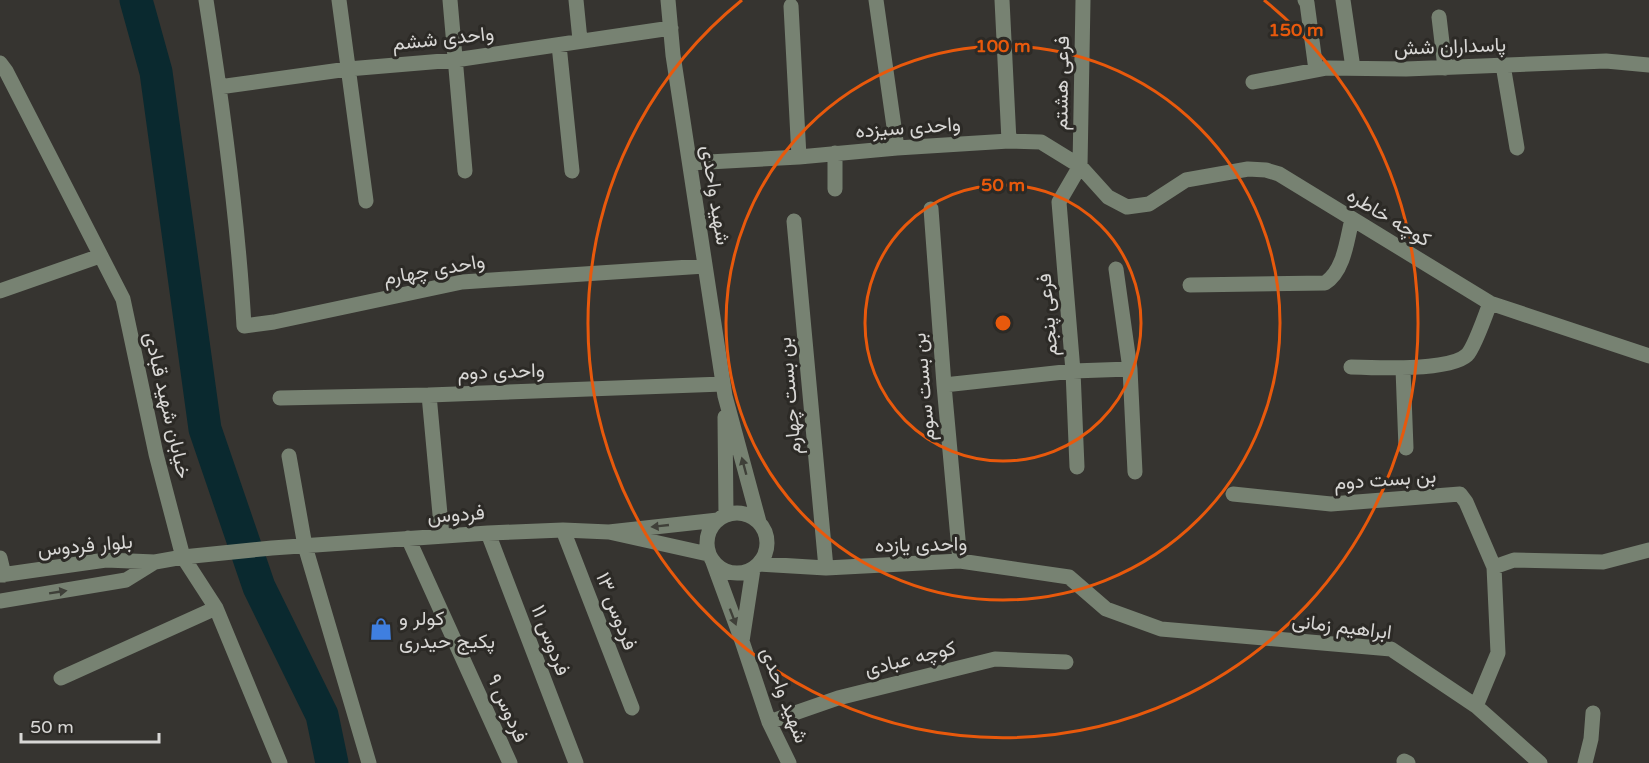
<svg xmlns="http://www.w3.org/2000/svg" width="1649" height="763" viewBox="0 0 1649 763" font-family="'Varela Round',Vazirmatn,sans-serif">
<rect width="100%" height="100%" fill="#363430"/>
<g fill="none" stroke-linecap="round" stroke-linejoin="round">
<path stroke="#0a292f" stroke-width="33" d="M136,0L156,72L205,429L259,587L322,715L332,763"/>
<path stroke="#778272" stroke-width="15" d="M206,0C223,108 238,217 244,326L274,322L462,282L705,266
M339,0L366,201
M450,0L465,171
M576,0L580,40
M668,0L673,55L725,396L759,522
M876,0L897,148
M1002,0L1009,141
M1305,0L1307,3L1316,70
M1343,0L1353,68
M791,6L799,157
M1439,17L1445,68
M559,45L572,171
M0,63L6,71L123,299L156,454L183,557L216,608L280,763
M1503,65L1517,148
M1253,82L1327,68L1406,69L1606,61L1649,65
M219,87L348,69L455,60L671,28
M835,153V189
M690,163L799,157L897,148L1009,141L1041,142L1080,166L1108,197L1127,207L1149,204L1186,180L1248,169L1266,170L1279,174L1490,303L1649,356
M931,209L944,385L960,561
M794,221L826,568
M1116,269L1130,369L1135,472
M1190,285L1325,283C1344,271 1347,240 1352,219
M0,291L100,256
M1351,367C1376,368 1450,371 1467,355C1474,348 1486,314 1490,303
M1403,369L1406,448
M944,385L1073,371L1130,369
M429,395L442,536
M280,398L429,395L723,384
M725,417L726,515
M289,456L305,546L369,763
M1077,467L1073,371L1059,202L1080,166L1083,0
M1233,494L1331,504L1460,494L1466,502L1494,567L1498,653L1476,706
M707 543a30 30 0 1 1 60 0a30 30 0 1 1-60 0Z
M563,530L632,708
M488,533L576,763
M408,538L510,763
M708,554L609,532L718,520
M0,558L4,575
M713,562L742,641L753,569
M760,564L826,568L960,561L1069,577L1106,609L1161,629L1391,649L1476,706L1540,763
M1494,567L1514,560L1603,562L1649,550
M0,575L106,560L155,562L183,557L272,548L488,533L563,530L609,532
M0,601L126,580L155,562
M742,641L769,722L789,763
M61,678L216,608
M769,722L838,698L995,659L1066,662
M1404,761L1408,763
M1585,763L1591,739L1593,713"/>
</g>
<defs><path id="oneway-solid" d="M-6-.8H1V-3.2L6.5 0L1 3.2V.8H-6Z" transform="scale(1.5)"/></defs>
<g fill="#3f4039">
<use href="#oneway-solid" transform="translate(744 466) rotate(-105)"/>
<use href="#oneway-solid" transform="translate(660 526) rotate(174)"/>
<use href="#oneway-solid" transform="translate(58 592) rotate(-9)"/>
<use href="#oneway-solid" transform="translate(733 617) rotate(69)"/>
</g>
<g fill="none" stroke="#e8590c" stroke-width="3">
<circle cx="1003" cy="323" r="138"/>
<circle cx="1003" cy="323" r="277"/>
<path d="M1264 0A415 415 0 1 1 742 0"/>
</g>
<defs>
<g id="shop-bare" transform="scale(1.8)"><path d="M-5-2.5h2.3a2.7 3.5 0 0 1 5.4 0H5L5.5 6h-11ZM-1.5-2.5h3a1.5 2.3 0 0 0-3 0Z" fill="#3f7fe0" stroke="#2c2a26" stroke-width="2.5" paint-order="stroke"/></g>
</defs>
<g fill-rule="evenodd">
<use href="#shop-bare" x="381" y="629"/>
</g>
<g text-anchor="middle" stroke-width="6" stroke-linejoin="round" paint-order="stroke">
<g font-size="20" fill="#d8d7d5" stroke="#2c2a26">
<text transform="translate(443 38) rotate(-6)" y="7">واحدی ششم</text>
<text transform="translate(1450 46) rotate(-2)" y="7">پاسداران شش</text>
<text transform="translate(1061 83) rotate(-89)" y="7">فرعی هشتم</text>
<text transform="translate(908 127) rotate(-4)" y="7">واحدی سیزده</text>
<text transform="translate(716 195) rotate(81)" y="7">شهید واحدی</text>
<text transform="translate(1389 217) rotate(31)" y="7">كوچه خاطره</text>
<text transform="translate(434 269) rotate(-10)" y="7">واحدی چهارم</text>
<text transform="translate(1047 315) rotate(-95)" y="7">فرعی پنجم</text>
<text transform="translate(501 371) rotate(-2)" y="7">واحدی دوم</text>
<text transform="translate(923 387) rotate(-95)" y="7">بن بست سوم</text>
<text transform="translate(789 396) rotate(-95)" y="7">بن بست چهارم</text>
<text transform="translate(168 405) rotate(77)" y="7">خیابان شهید قبادی</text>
<text transform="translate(1385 479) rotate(-4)" y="7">بن بست دوم</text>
<text transform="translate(456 514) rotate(-4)" y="7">فردوس</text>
<text transform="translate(921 544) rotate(-1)" y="7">واحدی یازده</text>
<text transform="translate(85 545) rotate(-5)" y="7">بلوار فردوس</text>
<text transform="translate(617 611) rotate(69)" y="7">فردوس ۱۳</text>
<text transform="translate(1342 626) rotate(7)" y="7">ابراهیم زمانی</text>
<text transform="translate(551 640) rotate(69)" y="7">فردوس ۱۱</text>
<text transform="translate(910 658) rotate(-14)" y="7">کوچه عبادی</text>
<text transform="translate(785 695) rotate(69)" y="7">شهید واحدی</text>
<text transform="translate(508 708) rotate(66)" y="7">فردوس ۹</text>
</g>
<g font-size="20" fill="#d8d7d5" stroke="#2c2a26" text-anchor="start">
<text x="399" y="625">کولر و<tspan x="399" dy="23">پکیج حیدری</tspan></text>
</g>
</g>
<circle cx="1003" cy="323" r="9" fill="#e8590c" stroke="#2c2a26" stroke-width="3"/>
<g font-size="18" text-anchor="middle" font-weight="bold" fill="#e8590c" stroke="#2c2a26" stroke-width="6" stroke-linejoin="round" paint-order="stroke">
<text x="1296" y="36">150 m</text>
<text x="1003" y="52">100 m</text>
<text x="1003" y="191">50 m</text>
</g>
<path d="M21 733v9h138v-9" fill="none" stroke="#d8d7d5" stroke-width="3"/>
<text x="30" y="733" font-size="18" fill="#d8d7d5" stroke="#2c2a26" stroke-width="4.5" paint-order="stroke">50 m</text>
</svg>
